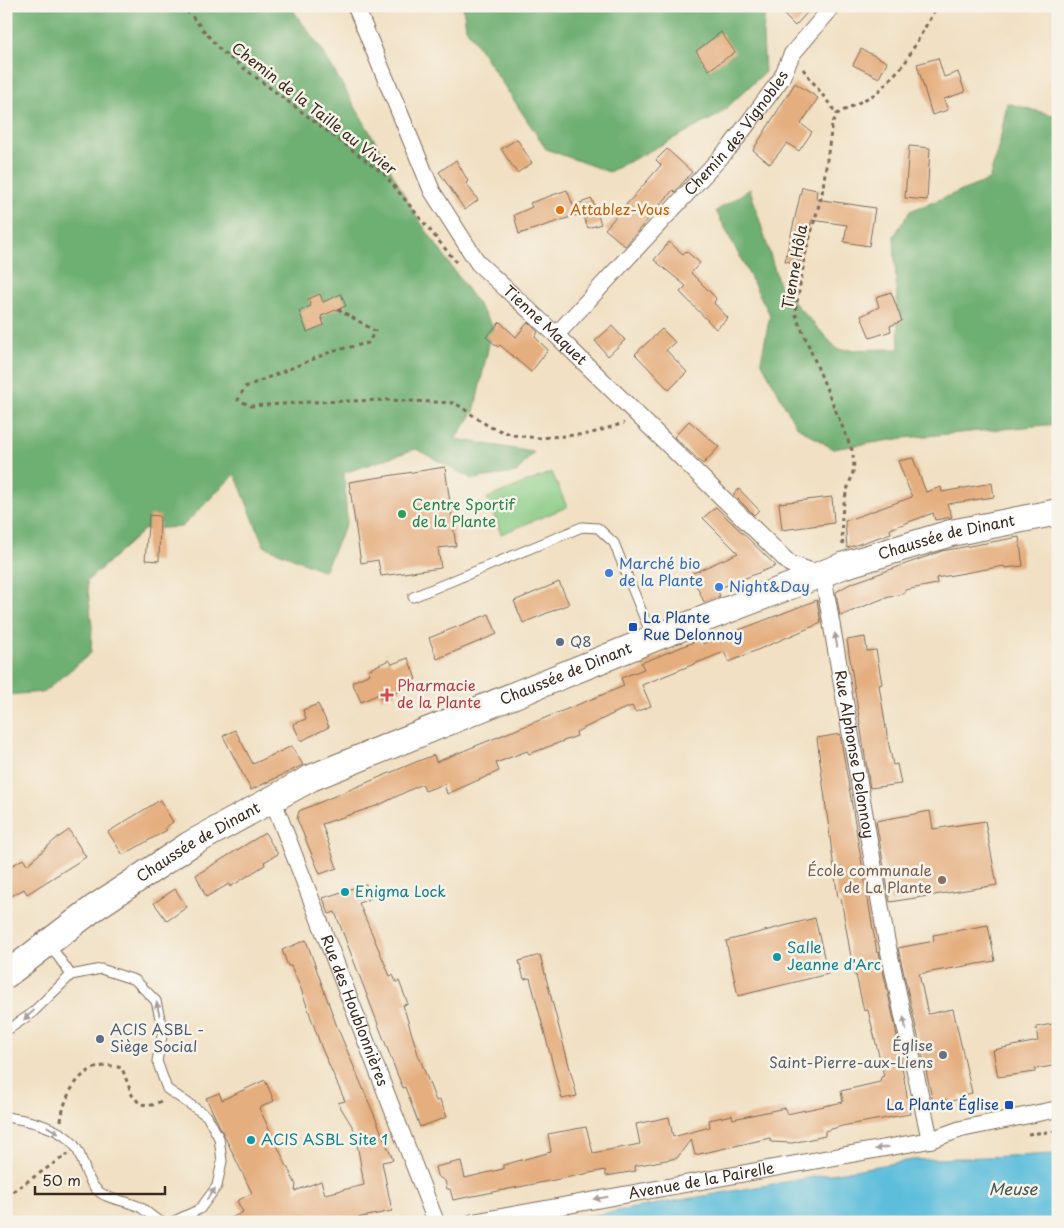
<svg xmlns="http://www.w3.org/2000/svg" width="1064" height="1228" viewBox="0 0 1064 1228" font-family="'Playpen Sans',sans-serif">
<rect width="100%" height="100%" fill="#f7f3e8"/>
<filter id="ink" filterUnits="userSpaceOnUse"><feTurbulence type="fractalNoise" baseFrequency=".02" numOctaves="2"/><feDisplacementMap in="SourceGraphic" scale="10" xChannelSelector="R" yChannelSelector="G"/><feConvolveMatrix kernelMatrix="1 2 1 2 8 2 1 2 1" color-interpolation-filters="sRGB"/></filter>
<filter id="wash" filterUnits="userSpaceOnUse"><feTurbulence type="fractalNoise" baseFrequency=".0096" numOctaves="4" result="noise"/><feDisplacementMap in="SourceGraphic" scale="20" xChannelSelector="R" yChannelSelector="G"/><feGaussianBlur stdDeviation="1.12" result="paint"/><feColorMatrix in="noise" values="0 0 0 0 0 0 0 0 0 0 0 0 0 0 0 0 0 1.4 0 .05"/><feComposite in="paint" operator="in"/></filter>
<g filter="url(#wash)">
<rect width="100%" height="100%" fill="#f1e0c3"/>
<path fill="#88cb84" stroke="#627a51" d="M552,472L567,507L501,534L487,498Z"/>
<path fill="#6eaf72" stroke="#546c48" d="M6,6H290L322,50L378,146L414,213L493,326L474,412L455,439L534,452L516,473L472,479L416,449L344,473L347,522L324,571L264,546L235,474L182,527L145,529L87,581L92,626L91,653L44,692L6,695Z
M463,6H765L763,37L765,72L719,115L609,172L546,149L466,28Z
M1007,103L1052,115L1058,111V424L904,438L833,449L796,426L761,361L770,315L716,211L750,189L780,287L838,350L899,349L894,236L910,211L989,180L1000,141Z"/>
<path fill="#5dbedc" stroke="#4c747d" d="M1058,1154V1222H554L912,1160Z"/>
<g id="blocks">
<path fill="#e5ae7f" d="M775,6H813L795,26Z
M721,32L735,52L709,70L696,51Z
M861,49L887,62L879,78L853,65Z
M938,58L944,77L958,72L965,92L944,99L948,110L932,115L917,64Z
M795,83L818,98L801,124L812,132L799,151L787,143L770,164L753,150Z
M517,139L532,163L517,173L501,149Z
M909,146L930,148L927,200L905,198Z
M667,149L692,172L675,192L673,190L625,246L605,229L661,165L656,160Z
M456,160L468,181L466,183L478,200L465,210L439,172Z
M802,187L817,190L816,199L875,208L869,246L844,242L847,225L812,220L799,264L785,261Z
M567,190L577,215L519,234L514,215L532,207L530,203Z
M592,199L601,224L588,228L577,204Z
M669,242L683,254L686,251L700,263L691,273L716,298L714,303L728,318L716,329L680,292L686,286L654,260Z
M891,292L902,321L890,326L891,331L870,338L861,316L879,307L876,297Z
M320,294L323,302L341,294L346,306L321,316L324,325L307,332L299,311L311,306L308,299Z
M500,322L516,337L528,322L538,332L535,337L548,350L531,372L500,345L498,347L486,337Z
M612,326L625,340L608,356L595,341Z
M662,329L675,342L666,350L687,372L669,390L635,354Z
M689,421L719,447L703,464L674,437Z
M913,458L926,492L941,487L942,492L992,483L994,497L947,504L952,517L935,520L933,513L890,529L891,533L847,548L845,521L912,497L898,461Z
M445,467L456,546L438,548L441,568L381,576L378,560L361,563L349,482Z
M739,489L759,510L754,515L733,494Z
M832,497L834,523L782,530L779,503Z
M716,507L776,566L717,589L720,596L704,602L691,574L738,553L703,518Z
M149,515L160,516L159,561L145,560Z
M1019,537L1023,566L1005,568L1004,566L936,578L937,584L905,590V593L882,599L840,616L836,592L850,584L942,551Z
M559,582L569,604L523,623L514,601Z
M817,600L821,623L729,662L724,652L642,685L651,706L635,712L632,706L621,710L576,732L577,736L529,754L527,751L496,763L499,771L447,794L444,784L425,791L422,784L379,805L322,824L337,868L320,874L297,819L299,811L416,762L434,755L436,762L624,686L621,678L644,669L641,663L659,656L701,639L703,644Z
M489,614L497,634L437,659L429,638Z
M865,637L867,651L876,650L882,684L879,685L887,735L893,765L897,764L901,784L870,788L847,640Z
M408,658L416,679L400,686L401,690L381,699L379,694L361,702L352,682L370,674L368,670L389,660L392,664Z
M318,704L329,727L301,741L293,724L306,719L303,710Z
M235,730L253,764L292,746L303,765L251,790L223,736Z
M840,734L877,953L879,952L895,1025L910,1114L842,1126L825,1131V1136L792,1143L771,1142L770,1138L695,1155L691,1139L677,1158L634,1166L636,1171L606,1176L605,1170L453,1200L450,1189H447L445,1181L437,1176L435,1167L461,1161L465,1178L503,1169V1165L551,1152L548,1134L586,1127L593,1153L640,1144L636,1124L669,1117L673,1137L710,1127L709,1120L732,1115L733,1119L785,1108L787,1114L843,1102L841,1091L880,1082L881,1077L884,1076L881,1064L868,1010L864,1011L856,975H854L841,898L838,899L817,738Z
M160,800L173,822L165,828L167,830L123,855L108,832Z
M930,811L933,829L985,821L997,885L890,902L876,821Z
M69,830L86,857L27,894L24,889L6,899V869L23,859L27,865L56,839Z
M265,833L278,854L264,862L265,865L230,887L229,884L206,897L196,875Z
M366,884L371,898L359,903L390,976L393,975L396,982L399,981L408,1004L403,1005L418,1054L436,1101L440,1100L447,1117L420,1127L405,1087L403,1088L396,1071L335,912L329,914L323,898Z
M175,889L187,907L167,921L154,903Z
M815,918L828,974L738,996L726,941Z
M988,925L995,961L919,974L928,1014L953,1009L972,1093L959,1096L960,1099L947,1102L946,1099L933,1102L898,948L934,941L933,935Z
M306,940L336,1024L393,1160L382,1162L392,1211L337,1222H223L243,1212L237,1201L252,1193L206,1098L219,1093L222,1100L265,1080L274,1101L259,1108L296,1185L295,1191L321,1181L325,1194L364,1185L355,1131L338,1103L345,1101L322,1049L301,989L291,966H288L282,950Z
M540,955L577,1096L562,1099L530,978L524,979L519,961Z
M1058,1023V1065L1035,1069V1072L998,1077L993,1050L1038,1041L1036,1027Z"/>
</g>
</g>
<g filter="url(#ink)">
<use href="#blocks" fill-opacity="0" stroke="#7b6a58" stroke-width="1"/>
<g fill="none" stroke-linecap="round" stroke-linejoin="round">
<g stroke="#7b6a58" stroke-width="11">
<path id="lane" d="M413,597L582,527L598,528L614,543L652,637
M50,945L71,975
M6,1031L31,1014L71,975L101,969L135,980L156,1001L163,1031L157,1061L167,1089L207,1116L219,1138L222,1161L217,1186L200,1209L172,1222
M6,1117C28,1120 65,1128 77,1149C84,1161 85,1177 95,1188C107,1202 129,1199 143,1209C150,1214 154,1219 162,1222"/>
</g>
<g stroke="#7b6a58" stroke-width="18">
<g id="street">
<path id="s1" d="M356,7L432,191L478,263L556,335L790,564L823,575L886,938L930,1140"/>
<path id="s2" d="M556,335L731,146L781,79L792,54L828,12"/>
<path id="s3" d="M272,798L436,1222"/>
<path id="s4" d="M473,1222L930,1140L961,1129L1058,1109"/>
</g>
</g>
<g stroke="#7b6a58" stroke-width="28">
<g id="primary">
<path id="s5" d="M6,975L94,908L189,845L311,778L652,639L845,565L951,533L1058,512"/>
</g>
</g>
<path stroke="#7b6a58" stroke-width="3" stroke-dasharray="4 4" stroke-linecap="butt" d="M180,6L190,14L221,51L384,174L456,262
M803,69L837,114
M338,309L375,331L368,343L333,351L245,387L238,400L251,406L311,402L388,400L455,403L490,427L513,435L538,438L589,434L624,423
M843,545C841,528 841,514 845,498C850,475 857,476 852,450L795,313L806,251L822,194L832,125L837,114L877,93L905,63L937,6
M61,1121C65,1089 86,1057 122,1068L132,1095L140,1104L153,1105L161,1101
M1028,1134L1058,1131
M6,1196L68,1154"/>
<use href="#lane" stroke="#fff" stroke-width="9"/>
<use href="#street" stroke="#fff" stroke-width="16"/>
<use href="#primary" stroke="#fff" stroke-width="26"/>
</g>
<defs><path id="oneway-solid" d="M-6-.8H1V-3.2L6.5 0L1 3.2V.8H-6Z" transform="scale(1.25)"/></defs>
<g fill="#a79f9a">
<use href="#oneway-solid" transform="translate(836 640) rotate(-100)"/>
<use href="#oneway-solid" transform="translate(158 1009) rotate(-103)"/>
<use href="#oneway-solid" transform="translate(29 1015) rotate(138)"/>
<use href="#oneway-solid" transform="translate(905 1024) rotate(-102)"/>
<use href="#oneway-solid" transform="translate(53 1130) rotate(31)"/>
<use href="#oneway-solid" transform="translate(882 1148) rotate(171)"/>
<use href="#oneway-solid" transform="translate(211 1194) rotate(-52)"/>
<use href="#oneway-solid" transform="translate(601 1198) rotate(170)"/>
</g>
</g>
<circle fill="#e8710a" stroke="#f7f3e8" stroke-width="2" cx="560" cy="210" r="5"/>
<circle fill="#2e9e5b" stroke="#f7f3e8" stroke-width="2" cx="402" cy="514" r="5"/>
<g fill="#3f7fe0" stroke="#f7f3e8" stroke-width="2">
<circle cx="609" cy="573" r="5"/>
<circle cx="719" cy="587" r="5"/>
</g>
<g fill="#1a4fb4" stroke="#f7f3e8" stroke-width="2">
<rect x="628" y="622" width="10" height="10" rx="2.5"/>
<rect x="1004" y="1100" width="10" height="10" rx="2.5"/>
</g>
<g fill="#5c6f8a" stroke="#f7f3e8" stroke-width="2">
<circle cx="560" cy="642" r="5"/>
<circle cx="100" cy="1039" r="5"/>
</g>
<path fill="#e0444e" stroke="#f7f3e8" stroke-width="2" d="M384.5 687.5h5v5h5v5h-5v5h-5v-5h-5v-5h5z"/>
<circle fill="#8d6e63" stroke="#f7f3e8" stroke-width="2" cx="942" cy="880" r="5"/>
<g fill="#0f9aa8" stroke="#f7f3e8" stroke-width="2">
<circle cx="345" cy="892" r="5"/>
<circle cx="777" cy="957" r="5"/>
<circle cx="251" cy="1140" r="5"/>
</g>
<circle fill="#6b7280" stroke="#f7f3e8" stroke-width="2" cx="943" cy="1055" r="5"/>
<g text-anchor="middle" stroke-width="5" stroke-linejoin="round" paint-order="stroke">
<g font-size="15" fill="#3b2a1e" stroke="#f7f3e8">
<text transform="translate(314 109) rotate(38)" y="5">Chemin de la Taille au Vivier</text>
<text dy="5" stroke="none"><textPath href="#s2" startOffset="271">Chemin des Vignobles</textPath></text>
<text transform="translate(795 267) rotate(-80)" y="5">Tienne Hôla</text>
<text dy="5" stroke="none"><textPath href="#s1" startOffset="376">Tienne Maquet</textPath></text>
<text dy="5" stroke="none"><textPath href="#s5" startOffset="1044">Chaussée de Dinant</textPath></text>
<text dy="5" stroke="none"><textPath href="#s5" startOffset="639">Chaussée de Dinant</textPath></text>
<text dy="5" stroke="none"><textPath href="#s1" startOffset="935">Rue Alphonse Delonnoy</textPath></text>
<text dy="5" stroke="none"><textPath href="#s5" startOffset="234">Chaussée de Dinant</textPath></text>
<text dy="5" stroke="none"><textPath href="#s3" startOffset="228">Rue des Houblonnières</textPath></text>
<text dy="5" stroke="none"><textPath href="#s4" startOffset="232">Avenue de la Pairelle</textPath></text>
</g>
<g font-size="15" fill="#c56008" stroke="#f7f3e8" text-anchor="start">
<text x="570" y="215">Attablez-Vous</text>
</g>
<g font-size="15" fill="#27864d" stroke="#f7f3e8" text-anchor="start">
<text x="412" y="510">Centre Sportif<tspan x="412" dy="17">de la Plante</tspan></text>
</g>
<g font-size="15" fill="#366cbe" stroke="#f7f3e8" text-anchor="start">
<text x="619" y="569">Marché bio<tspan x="619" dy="17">de la Plante</tspan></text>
<text x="729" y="592">Night&amp;Day</text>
</g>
<g font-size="15" fill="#164399" stroke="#f7f3e8" text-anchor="start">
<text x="643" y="623">La Plante<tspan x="643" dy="17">Rue Delonnoy</tspan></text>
<text x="999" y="1110" text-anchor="end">La Plante Église</text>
</g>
<g font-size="15" fill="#4e5e75" stroke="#f7f3e8" text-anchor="start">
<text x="570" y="647">Q8</text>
<text x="110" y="1035">ACIS ASBL -<tspan x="110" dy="17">Siège Social</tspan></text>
</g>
<g font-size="15" fill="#be3a42" stroke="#f7f3e8" text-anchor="start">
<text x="397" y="691">Pharmacie<tspan x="397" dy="17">de la Plante</tspan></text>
</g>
<g font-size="15" fill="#785e54" stroke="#f7f3e8" text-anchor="end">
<text x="932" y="876">École communale<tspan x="932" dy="17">de La Plante</tspan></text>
</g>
<g font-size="15" fill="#0d838f" stroke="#f7f3e8" text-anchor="start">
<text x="355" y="897">Enigma Lock</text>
<text x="787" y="953">Salle<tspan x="787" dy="17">Jeanne d'Arc</tspan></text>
<text x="261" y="1145">ACIS ASBL Site 1</text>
</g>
<g font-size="15" fill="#5b616d" stroke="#f7f3e8" text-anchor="end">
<text x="933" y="1051">Église<tspan x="933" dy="17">Saint-Pierre-aux-Liens</tspan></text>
</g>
<g font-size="16" font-style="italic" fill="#455657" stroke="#f7f3e8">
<text x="1013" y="1195">Meuse</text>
</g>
</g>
<rect width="1064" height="1228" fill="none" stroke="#f7f3e8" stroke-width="25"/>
<path d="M35 1186v8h130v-8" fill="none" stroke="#3b2a1e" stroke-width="2.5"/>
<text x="42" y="1186" font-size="15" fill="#3b2a1e" stroke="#f7f3e8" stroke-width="4" paint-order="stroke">50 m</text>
</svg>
